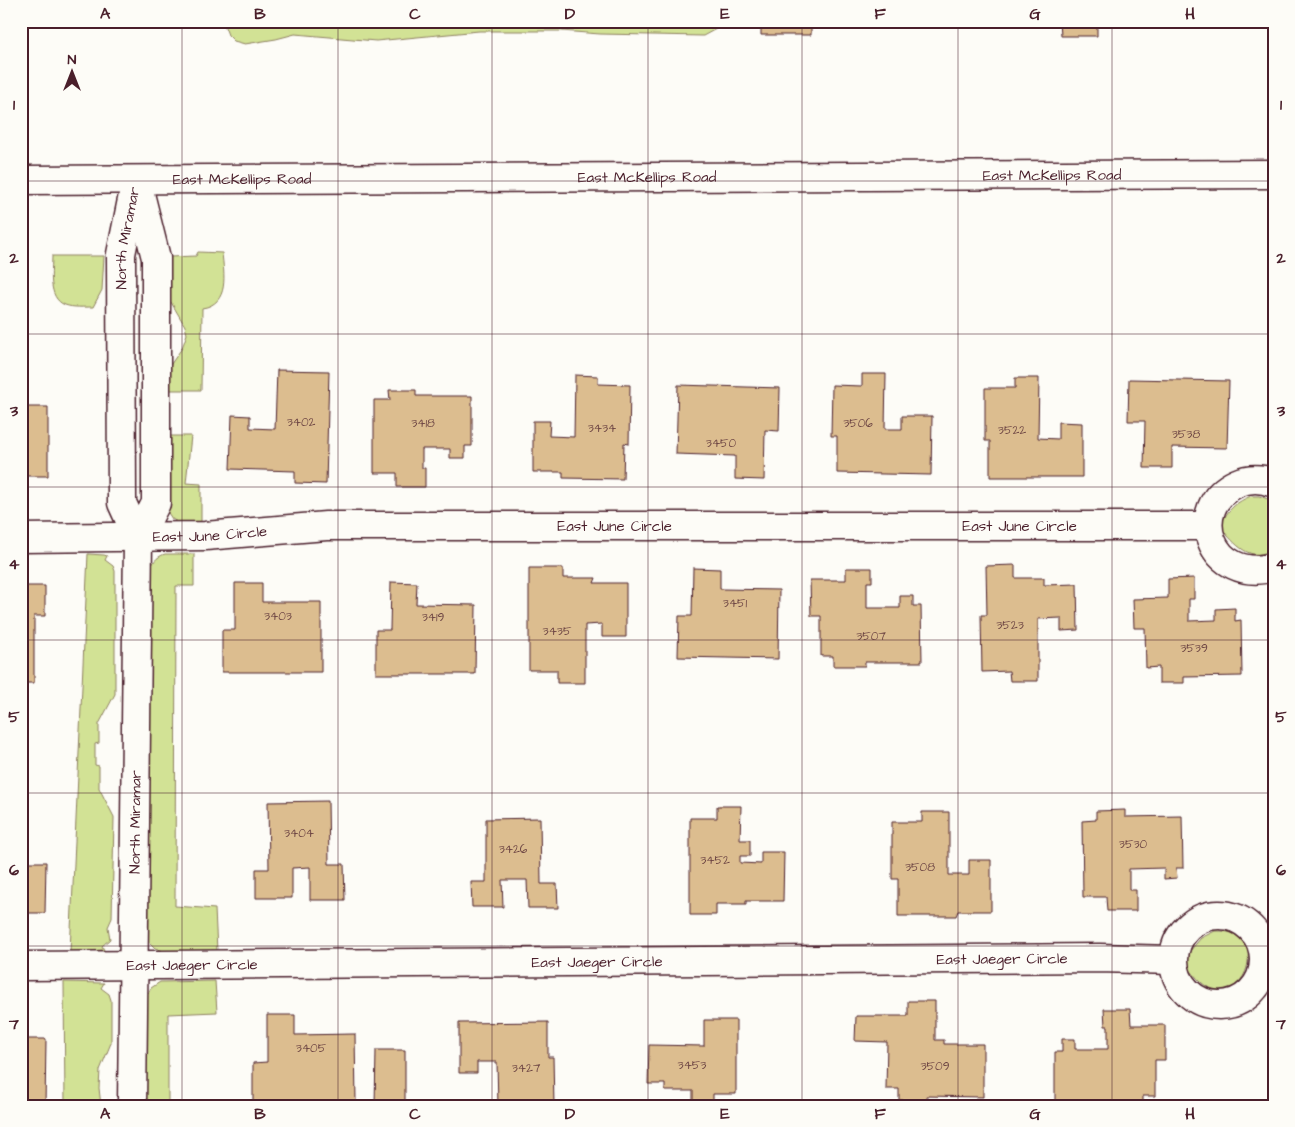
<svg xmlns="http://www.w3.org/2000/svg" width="1295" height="1127" viewBox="0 0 1295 1127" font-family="'Architects Daughter',sans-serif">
<rect width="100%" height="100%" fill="#fdfcf7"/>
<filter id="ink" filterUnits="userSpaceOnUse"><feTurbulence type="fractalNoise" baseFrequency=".02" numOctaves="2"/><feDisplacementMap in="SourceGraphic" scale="10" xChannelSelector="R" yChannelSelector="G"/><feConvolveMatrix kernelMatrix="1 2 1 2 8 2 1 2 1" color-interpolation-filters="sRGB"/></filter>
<g filter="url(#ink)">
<path fill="#d2e295" stroke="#8e8060" d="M225,21H721L716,29L703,36L600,34L561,31H479L376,41L295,34L276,39L245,44L234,41L228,35L225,27Z
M198,252L222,253C224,274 230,304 202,308L201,390H165L164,382L171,364L182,348L187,334L185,326L168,297L170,257L196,256Z
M52,256H104L102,290L93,307C84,307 73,308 65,305C47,298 52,271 52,256Z
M165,436H191L186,483L201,484V523L181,524L172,519L165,508Z
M1252,496H1259L1274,501V548C1251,565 1235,544 1221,528C1223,513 1238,500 1252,496Z
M88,554L104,555L107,556L105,560L113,566L115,571V694L99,724V743L95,744V765L99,766V788L114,817L112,918L108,927L110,939L102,946L104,950L70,952Z
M165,554H194V586H176L175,906L215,909L217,951H164L155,948L147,940L150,571C152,563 156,557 165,554Z
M1215,931C1271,928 1248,1009 1206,986C1198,981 1191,970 1184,963V958L1201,938Z
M215,981L217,1012L168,1014V1106H145V999L151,988L160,982Z
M64,982L104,983L101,988L109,994L111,1000V1043L100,1070L99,1088L101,1106H65Z"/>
<path fill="#dcbd8f" stroke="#4a1f2b" d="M761,21H811V35H761Z
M1060,21H1097V36H1061Z
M277,370L329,371L326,484L295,483V471L230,469L232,415L250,416V428L275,429Z
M862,374H886L885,429H902V416H932L931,475L837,473V436H831L832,385L862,386Z
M575,375L598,376V384L630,385L629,444L624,443L623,479L563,478V472H533V421H550L549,436L574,437Z
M1015,378H1039L1038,438L1058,439V422L1082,423V477H990V441H985V388H1015Z
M1129,379L1229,381L1227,448L1172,447V468H1144L1145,421H1128Z
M678,385L780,388L779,431L765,430L764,480L735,479V456L676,454Z
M389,390H416V396H472V446H465V458H450V449H422V468H425V487H397V473H374V400H390Z
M21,407H48V476H21Z
M1015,565V578H1044V585L1077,584L1078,630L1061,631V618L1038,619V681H1010L1009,671L982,672L981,615H987L986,566Z
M529,568H563V578H596L594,583H626V637H602V624L585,625V683H557V670H529Z
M693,568L720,569V589L779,590L778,659L678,657L679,616H692Z
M846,568H872V582H867V608H900V596H913V606H921L922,662H865V666H833V656H821V616H811L810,580H846Z
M1194,578V599H1189V621L1216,620V609L1235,608V621L1241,620L1242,676L1184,677V683H1159V667L1146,668L1145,628H1134L1133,599L1168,598V579Z
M391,582L417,583L416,604L476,605L475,674H376V630H390Z
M235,583H262V602H321V672H222V630H235Z
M21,586H45V616H34V683H21Z
M328,801L329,864H344L345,900H310V867L292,868V898H256V869H269L268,802Z
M717,806H741L740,840H750V856H740V863L761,864V852H784L783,901H746V904H716V915H690V818H717Z
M1125,810V817L1182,816L1183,868H1176L1177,878L1164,879V868L1129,869V890H1136V911H1107L1106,897H1083L1082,821L1096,820V811Z
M922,812H949V875H969V860H991V911H958L956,916H898V879H892V822H922Z
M540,818L541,884H557L558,908H528L527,880H502L503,907H472L471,882H486V819Z
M26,862H46L45,913H21V876H25Z
M908,1001H935V1040H944V1044H983V1097L926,1096V1100H899V1089H886L887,1042L855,1041L856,1016H908Z
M1104,1009H1130L1131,1025H1165V1060H1155V1096H1143V1106H1111V1102L1055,1103V1052H1062V1039H1075V1049H1108V1026H1105Z
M267,1015H295V1035L355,1034L356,1103H253V1063L267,1062Z
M704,1020H736V1094H713V1102H693V1091H665V1084H648L649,1045L704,1046Z
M548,1022V1057H553L554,1106H498L497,1062H477V1073H459V1023Z
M21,1039H46L45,1106H21Z
M376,1050H405V1106H375Z"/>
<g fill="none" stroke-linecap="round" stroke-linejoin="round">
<g stroke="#4a1f2b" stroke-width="31">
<g id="minor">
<path d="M1274,483C1262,478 1248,478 1237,483C1184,507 1210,585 1274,567"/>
<path id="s1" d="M21,538L205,536L326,526H1208"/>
<path d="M138,538L156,503V258L138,186"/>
<circle cx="1219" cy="960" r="45"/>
<path id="s2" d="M21,966L1099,958L1173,960"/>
<path id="s3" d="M132,1106L138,538L122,503L121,254L136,180"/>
</g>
</g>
<g stroke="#4a1f2b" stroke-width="31">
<g id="major">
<path id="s4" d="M21,180L1274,174"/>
</g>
</g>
<use href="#minor" stroke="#fdfcf7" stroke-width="28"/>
<use href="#major" stroke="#fdfcf7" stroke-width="28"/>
</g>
</g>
<path fill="none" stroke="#4a1f2b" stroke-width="1" stroke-opacity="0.55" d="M182,21V1106M338,21V1106M492,21V1106M648,21V1106M802,21V1106M958,21V1106M1112,21V1106M21,181H1274M21,334H1274M21,487H1274M21,640H1274M21,793H1274M21,946H1274"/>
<g text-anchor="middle" stroke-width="4" stroke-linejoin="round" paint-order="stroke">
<g font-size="12" fill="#6e4644">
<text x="301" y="426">3402</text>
<text x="423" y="427">3418</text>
<text x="858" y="427">3506</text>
<text x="602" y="432">3434</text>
<text x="1012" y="434">3522</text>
<text x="1186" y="438">3538</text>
<text x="721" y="447">3450</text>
<text x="735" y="607">3451</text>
<text x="278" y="620">3403</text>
<text x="433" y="621">3419</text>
<text x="1010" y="629">3523</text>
<text x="557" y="635">3435</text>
<text x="871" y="640">3507</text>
<text x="1194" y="652">3539</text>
<text x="299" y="837">3404</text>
<text x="1133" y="848">3530</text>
<text x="513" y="853">3426</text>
<text x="715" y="864">3452</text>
<text x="920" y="871">3508</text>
<text x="311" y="1052">3405</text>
<text x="692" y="1069">3453</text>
<text x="935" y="1070">3509</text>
<text x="526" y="1072">3427</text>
</g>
<g font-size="15" fill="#4a1f2b" stroke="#fdfcf7">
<text dy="5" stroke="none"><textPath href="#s4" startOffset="1031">East McKellips Road</textPath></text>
<text dy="5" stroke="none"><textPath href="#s4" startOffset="626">East McKellips Road</textPath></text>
<text dy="5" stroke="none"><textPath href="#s4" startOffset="221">East McKellips Road</textPath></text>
<text dy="5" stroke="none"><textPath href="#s3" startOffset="872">North Miramar</textPath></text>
<text dy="5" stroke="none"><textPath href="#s1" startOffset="594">East June Circle</textPath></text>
<text dy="5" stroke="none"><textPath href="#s1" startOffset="999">East June Circle</textPath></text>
<text dy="5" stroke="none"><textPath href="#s1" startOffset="189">East June Circle</textPath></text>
<text dy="5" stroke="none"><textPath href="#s3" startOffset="284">North Miramar</textPath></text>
<text dy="5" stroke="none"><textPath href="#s2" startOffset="981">East Jaeger Circle</textPath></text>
<text dy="5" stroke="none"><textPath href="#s2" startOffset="576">East Jaeger Circle</textPath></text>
<text dy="5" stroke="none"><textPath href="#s2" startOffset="171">East Jaeger Circle</textPath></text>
</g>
</g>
<rect width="1295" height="1127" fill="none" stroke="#fdfcf7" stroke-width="55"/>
<g transform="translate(72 72)" stroke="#fdfcf7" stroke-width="4" paint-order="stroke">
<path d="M0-4L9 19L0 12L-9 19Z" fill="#4a1f2b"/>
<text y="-8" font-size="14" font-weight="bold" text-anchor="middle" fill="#4a1f2b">N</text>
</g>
<rect x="28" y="28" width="1240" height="1072" fill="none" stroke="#4a1f2b" stroke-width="2"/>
<g font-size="16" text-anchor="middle" font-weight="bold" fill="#4a1f2b">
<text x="105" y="19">A</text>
<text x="260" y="19">B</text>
<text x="415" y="19">C</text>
<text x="570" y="19">D</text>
<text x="725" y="19">E</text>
<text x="880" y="19">F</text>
<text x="1035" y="19">G</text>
<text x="1190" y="19">H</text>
<text x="14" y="110">1</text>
<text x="1281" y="110">1</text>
<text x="14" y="263">2</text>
<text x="1281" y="263">2</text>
<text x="14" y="416">3</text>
<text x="1281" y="416">3</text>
<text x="14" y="569">4</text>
<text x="1281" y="569">4</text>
<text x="14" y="722">5</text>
<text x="1281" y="722">5</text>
<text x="14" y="875">6</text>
<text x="1281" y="875">6</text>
<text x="14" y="1029">7</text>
<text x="1281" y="1029">7</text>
<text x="105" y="1119">A</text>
<text x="260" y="1119">B</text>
<text x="415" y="1119">C</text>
<text x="570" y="1119">D</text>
<text x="725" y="1119">E</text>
<text x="880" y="1119">F</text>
<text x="1035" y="1119">G</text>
<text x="1190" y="1119">H</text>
</g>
</svg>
